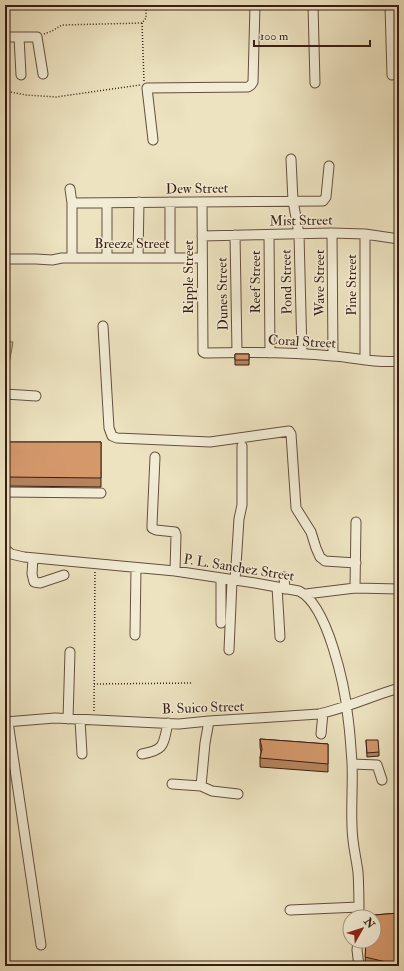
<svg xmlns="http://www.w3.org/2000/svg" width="404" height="971" viewBox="0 0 404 971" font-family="'IM FELL Double Pica',serif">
<rect width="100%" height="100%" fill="#ede3c0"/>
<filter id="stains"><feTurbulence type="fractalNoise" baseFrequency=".005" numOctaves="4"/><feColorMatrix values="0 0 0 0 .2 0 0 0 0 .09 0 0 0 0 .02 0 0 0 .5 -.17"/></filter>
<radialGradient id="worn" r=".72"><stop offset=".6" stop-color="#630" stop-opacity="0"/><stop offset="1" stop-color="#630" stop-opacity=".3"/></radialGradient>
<path fill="#bfc18e" stroke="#7c7050" d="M5,341L13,342L5,387Z"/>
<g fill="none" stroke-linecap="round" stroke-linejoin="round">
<g stroke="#654f3e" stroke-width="11">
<path id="minor" d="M313,5L315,83
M390,5L392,75
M5,37H37L43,74
M19,37L21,75
M153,140L147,88L248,87L251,85L253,82L255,5
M291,159L293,201L299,234L302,354
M70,189L72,203V258
M202,202L203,352L205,353C247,352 290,352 332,356C354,357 376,364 399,361
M72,203L323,201L326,197L329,166
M332,233L333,356
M365,234V360
M235,235L237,352
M269,235L270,353
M202,236L332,233L365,234L399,239
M107,257V203
M170,257V202
M138,258L139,202
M5,259H36L52,260L62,258H202
M103,326L109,428L112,436L117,438L210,442L289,431L291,434L296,508L311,532L316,548L320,557L325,561L356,563
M5,394L36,396
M155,457L152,525V528L156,530L175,532L176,535L175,571
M5,492L101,493
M5,549L11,554L24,557L175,571L255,583L299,591C328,605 345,687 348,718C350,732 351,748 352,763C353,784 351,805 352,826C352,842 356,857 358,872C359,887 359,902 359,917
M33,558L32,574L34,582L40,583L64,575
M284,577L285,589
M235,581L239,519L242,505V446
M277,587L280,637
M355,588L356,522
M306,594L355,588L399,589
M221,623V579
M135,635L136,568
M229,650L232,581
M68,719L70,652
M80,720L82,754
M209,721L205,743L201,786L212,791L238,794
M5,722L55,718L179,724L209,721L319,714C346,708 372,696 399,688
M8,722L41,945
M321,734L323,713
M142,754C165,750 163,745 168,723
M352,764L377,765L382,780
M172,784L201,786
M290,910L359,907
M358,941L357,950L359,966"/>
</g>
<path stroke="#381e13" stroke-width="1.5" stroke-dasharray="1 2" stroke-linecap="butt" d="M142,23L144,81
M44,34L52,31L62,25L142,23L146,18V5
M5,91L26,95L56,97L140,85
M94,684L193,683
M94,711L95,571"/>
<use href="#minor" stroke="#f3edd6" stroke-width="9"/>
</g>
<path fill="#b6835c" stroke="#381e13" d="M235,354H249V365H235Z
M5,442H101V487L5,486Z
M260,739L328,744V772L260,767V758L261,752L260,747Z
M366,740L379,752V756L367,757Z
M399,913V966H365L366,941L374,915Z"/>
<path fill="#d4986b" stroke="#381e13" d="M235,354H249V360H235Z
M5,442H101V478L5,477Z
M260,739L328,744V764L260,758L262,749Z
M366,740H378L379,752L367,753Z
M399,913V965L365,957L366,941H374V917H366V914L374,915Z"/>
<g text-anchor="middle" stroke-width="3" stroke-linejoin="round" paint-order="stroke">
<g font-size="14" fill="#381e13" stroke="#f3edd6">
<text transform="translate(197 188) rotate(-1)" y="5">Dew Street</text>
<text transform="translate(301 220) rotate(-1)" y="5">Mist Street</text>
<text x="132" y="248">Breeze Street</text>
<text transform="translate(188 277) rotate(-90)" y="5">Ripple Street</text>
<text transform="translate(255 282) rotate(-90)" y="5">Reef Street</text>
<text transform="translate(286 282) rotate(-91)" y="5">Pond Street</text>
<text transform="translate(319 283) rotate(-90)" y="5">Wave Street</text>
<text transform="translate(351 285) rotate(-90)" y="5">Pine Street</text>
<text transform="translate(222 294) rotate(-91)" y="5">Dunes Street</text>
<text transform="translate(302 341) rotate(3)" y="5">Coral Street</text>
<text transform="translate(239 567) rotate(9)" y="5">P. L. Sanchez Street</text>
<text transform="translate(203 707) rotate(-2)" y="5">B. Suico Street</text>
</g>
</g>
<rect width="404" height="971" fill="none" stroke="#ede3c0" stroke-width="20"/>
<rect x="6" y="6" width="392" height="959" fill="none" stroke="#381e13" stroke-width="2"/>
<rect x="10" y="10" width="384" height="951" fill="none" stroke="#381e13"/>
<g transform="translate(362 929) rotate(51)"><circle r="19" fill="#f3edd6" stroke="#a89a88"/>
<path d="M0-3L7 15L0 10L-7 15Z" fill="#8f2418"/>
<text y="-6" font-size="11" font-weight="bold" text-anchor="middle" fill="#381e13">N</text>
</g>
<path d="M254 40v6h116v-6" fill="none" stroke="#381e13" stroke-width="2"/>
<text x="260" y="40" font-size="12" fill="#381e13" stroke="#f3edd6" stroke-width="3" paint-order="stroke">100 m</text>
<rect width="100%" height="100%" filter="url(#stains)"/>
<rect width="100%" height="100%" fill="url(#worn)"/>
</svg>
